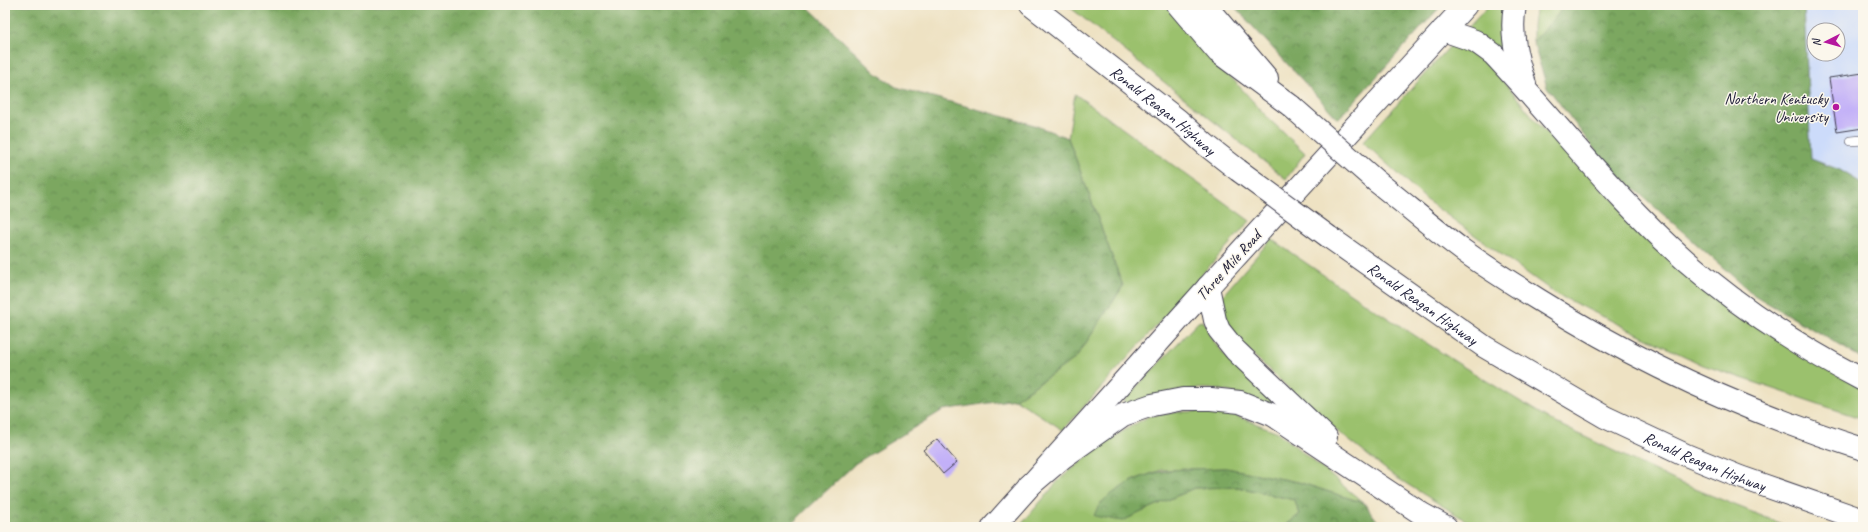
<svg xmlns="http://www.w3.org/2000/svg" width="1868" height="532" viewBox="0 0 1868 532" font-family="Caveat,sans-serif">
<defs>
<pattern id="forest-crowns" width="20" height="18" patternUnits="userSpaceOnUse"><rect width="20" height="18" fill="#7ca760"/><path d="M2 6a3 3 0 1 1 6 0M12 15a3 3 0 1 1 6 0" fill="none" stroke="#658850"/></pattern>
</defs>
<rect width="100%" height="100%" fill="#fbf7ec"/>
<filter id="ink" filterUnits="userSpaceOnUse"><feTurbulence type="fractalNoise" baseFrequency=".025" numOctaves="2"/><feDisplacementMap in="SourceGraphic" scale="8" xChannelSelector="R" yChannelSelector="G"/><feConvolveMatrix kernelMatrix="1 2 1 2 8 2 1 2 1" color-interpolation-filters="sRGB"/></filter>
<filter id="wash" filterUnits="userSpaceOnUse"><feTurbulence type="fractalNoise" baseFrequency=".012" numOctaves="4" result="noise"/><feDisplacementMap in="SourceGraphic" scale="16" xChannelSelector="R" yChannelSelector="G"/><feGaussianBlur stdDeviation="0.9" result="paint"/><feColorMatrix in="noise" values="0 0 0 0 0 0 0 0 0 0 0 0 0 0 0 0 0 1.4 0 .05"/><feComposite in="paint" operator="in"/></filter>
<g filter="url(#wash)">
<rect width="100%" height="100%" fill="#eee2c3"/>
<path fill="#ccdbfa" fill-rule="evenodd" d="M1804,5H1863V184L1840,170L1811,159ZM1814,30H1838V54H1814Z"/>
<path fill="#9bc16d" stroke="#5e7254" d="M1067,5H1165L1270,120L1305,153L1286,179Z
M1489,5H1507L1508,55L1467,29Z
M1536,5H1566L1533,42V26Z
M1452,44L1489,63L1545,132L1700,284L1863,386V419L1703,365L1556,294L1429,202L1363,142Z
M1075,94L1250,221L1063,430L1015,399L1076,358L1123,286L1068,138Z
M1271,239L1363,302L1459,364L1554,422L1678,482L1789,527H1479L1470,523L1394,476L1322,419L1236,339L1222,313L1221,302L1223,295Z
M1202,321C1209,328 1211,339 1218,347C1238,371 1264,392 1287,414C1268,407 1247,396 1226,391C1191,383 1158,396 1124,406V400L1198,322Z
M1223,411L1278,432L1364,503L1298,482L1226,468L1161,470L1131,481L1099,504L1122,521L1194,488L1238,487L1294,500L1300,514L1285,526L1279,527H1019L1060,479L1106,441L1149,416L1178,412Z"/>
<path fill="url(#forest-crowns)" stroke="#4f644e" d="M5,5H806L876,73L896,87L1031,124L1068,138L1123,286L1076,358L1015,399L943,410L856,463L788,527H5Z
M1233,5H1442L1338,119Z
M1566,5H1804L1811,159L1840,170L1863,184V359L1754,295L1604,162L1547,87L1533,42Z
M1226,468L1298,482L1364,503L1382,527H1279L1285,526L1300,514L1294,500L1238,487L1194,488L1122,521L1094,516C1099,502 1104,500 1116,491C1152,465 1184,470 1226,468Z"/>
<g id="blocks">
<path fill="#c2b0f8" d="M1863,73V128L1837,132L1829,78Z
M937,439L957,462L943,474L923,450Z"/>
</g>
</g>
<g filter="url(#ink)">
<use href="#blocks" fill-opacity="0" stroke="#413f4f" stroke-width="1"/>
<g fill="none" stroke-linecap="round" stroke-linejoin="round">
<g stroke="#413f4f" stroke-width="10">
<path id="service" d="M1851,141L1863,140"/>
</g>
<g stroke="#413f4f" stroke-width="24">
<path id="tertiary" d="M993,527L1208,287"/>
</g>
<g stroke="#413f4f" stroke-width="24">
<path id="secondary" d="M1208,287L1466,5"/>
</g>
<g stroke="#413f4f" stroke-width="24">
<g id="motorway">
<path id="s1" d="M1031,5L1178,120L1206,145L1238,170"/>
<path d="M1178,5L1218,52L1291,106"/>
<path d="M1205,5L1267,78"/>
<path d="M1515,5C1510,33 1516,57 1525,84"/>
<path d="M1443,30L1475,41L1493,54C1557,122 1615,198 1685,260C1741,309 1798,346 1863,380"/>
<path d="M1376,181C1404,203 1432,227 1461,249C1486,267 1513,284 1539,300C1641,364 1749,413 1863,449"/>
<path id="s2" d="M1329,237L1485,347L1605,417L1686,455L1740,477L1863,520"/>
<path d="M1208,287L1215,320L1219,330L1235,350L1326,437"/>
<path d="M1029,486L1062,458L1123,415L1152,405L1183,399H1211L1240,402L1273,415L1422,514L1446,527"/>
</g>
</g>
<use href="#service" stroke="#fff" stroke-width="9"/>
<use href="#tertiary" stroke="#fff" stroke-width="22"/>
<use href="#secondary" stroke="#fff" stroke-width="22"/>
<use href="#motorway" stroke="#fff" stroke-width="22"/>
<g stroke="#413f4f" stroke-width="24" stroke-linecap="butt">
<path id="motorway-bridge" d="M1291,106L1376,181
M1238,170L1329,237"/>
</g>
<use href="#motorway-bridge" stroke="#fff" stroke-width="22"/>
</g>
</g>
<circle fill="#b5179e" stroke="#fbf7ec" stroke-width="1.5" cx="1836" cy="107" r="4"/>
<g text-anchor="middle" stroke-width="3" stroke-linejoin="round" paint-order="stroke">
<g font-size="16" fill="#22223b" stroke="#fbf7ec" text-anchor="end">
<text x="1828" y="104">Northern Kentucky<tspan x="1828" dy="18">University</tspan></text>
</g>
<g font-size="16" fill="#22223b" stroke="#fbf7ec">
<text dy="6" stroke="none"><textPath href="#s1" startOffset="169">Ronald Reagan Highway</textPath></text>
<text transform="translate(1228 265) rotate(-48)" y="6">Three Mile Road</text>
<text dy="6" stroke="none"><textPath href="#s2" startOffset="115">Ronald Reagan Highway</textPath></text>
<text dy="6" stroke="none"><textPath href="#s2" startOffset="439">Ronald Reagan Highway</textPath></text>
</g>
</g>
<rect width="1868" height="532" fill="none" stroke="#fbf7ec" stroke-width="20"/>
<g transform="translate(1826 42) rotate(264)"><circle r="19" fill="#fbf7ec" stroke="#a4a2a5"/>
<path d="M0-3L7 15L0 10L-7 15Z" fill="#b5179e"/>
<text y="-6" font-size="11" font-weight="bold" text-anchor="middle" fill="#22223b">N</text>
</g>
</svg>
